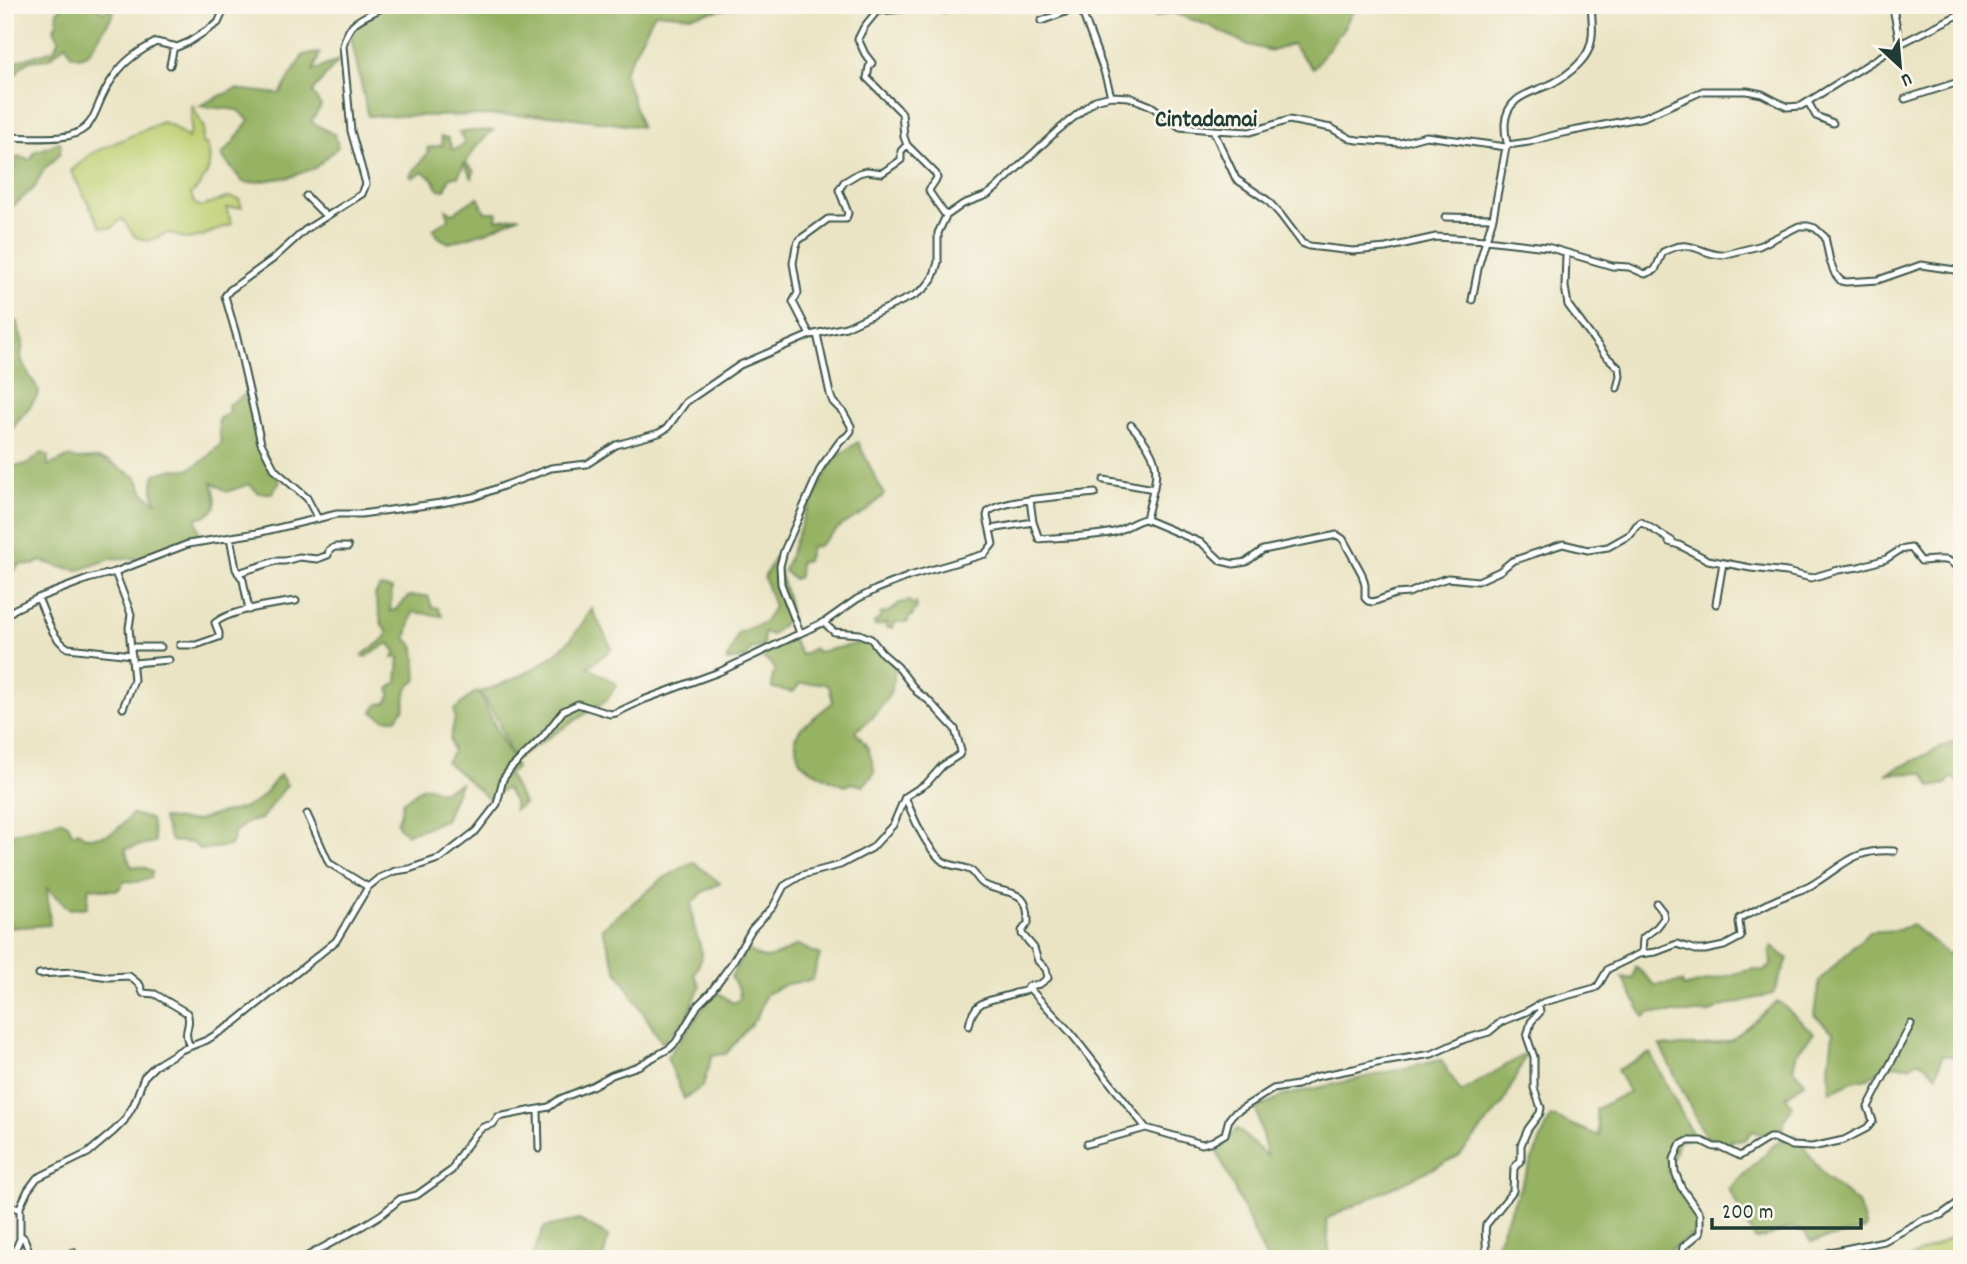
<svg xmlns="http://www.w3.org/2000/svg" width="1967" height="1264" viewBox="0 0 1967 1264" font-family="Dekko,sans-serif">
<rect width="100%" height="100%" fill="#fbf7ec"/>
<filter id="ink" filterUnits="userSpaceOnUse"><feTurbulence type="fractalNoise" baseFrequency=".0143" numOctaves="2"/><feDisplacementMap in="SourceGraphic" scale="14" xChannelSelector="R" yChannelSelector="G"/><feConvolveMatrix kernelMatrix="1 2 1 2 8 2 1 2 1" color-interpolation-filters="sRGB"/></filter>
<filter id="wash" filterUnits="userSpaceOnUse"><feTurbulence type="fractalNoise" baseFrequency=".00686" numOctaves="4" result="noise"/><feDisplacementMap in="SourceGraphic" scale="28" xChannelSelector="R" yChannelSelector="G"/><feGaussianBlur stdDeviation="1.57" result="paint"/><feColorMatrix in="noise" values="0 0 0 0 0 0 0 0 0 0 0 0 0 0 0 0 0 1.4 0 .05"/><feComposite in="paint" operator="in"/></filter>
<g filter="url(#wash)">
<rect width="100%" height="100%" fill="#eae4c4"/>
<path fill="#becf72" stroke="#6e8653" stroke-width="2" d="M192,105L204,128L202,143L207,144C214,164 207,180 191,194L194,203L201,207L229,197L239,199L242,207L226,208L232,224L202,236L187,239L168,233L148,241L135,237L122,218L112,228L101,227L71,171L92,153L162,122L172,126L188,138L191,129Z
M1962,1232V1259H1907Z"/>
<path fill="#96b264" stroke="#5a784c" stroke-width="2" d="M66,5H99V9L104,12L111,7L114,13L89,53L80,57L71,55L66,44L48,59L30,61L21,67L10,82L5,83V74L9,72L17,61L54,50L59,39L54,29L57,22V11Z
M384,5H757L740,6L690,16L655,13L624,72L641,127L553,115L368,116L349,28Z
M1143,5H1357L1341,32L1313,69L1292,44L1272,51L1248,45L1210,26L1171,12L1156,17Z
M320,53L313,71L339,60L312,92L321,106L311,122L335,135L338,147L315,168L290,177L248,183L243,182L221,155L232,144L249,120L237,110L199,106L235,89L280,94L303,55Z
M493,130L475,148L466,163L474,171L472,178L464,164L458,177H450L445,190L438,189L434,180L423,172L412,178L410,175L428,153L427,148L443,145L441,137L448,138L453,150L465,144L459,132Z
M59,142L61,143L60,153L43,171L35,187L5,213V175L14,167L16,158L20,157L29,160L32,158C35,147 38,152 46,148C50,146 54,144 59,142Z
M478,197L485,212H497L496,220L520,216L486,232L449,243L438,237L433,229L449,219L446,209L453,213Z
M10,320L18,322C18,331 22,336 23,344C23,348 21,352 21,355C22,368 33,379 39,391C33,407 25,410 17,422C9,434 6,452 7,466C15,466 23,466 30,463C35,459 36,455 43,453L48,456V466L68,457L78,459L96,458L108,461L137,478L144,493L157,503C152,494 152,484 155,474L175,469L188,470L204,460L221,444L218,419L229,413L228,405L246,394L263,454L280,482L272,493H259L249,484L227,492L212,482C217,502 221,513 196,518L200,536L184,540L143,559L114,558L79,570L60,567L41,561L33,565L20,564L11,573L5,571V322Z
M858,442L884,495L865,512L842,525L818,546L811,547L807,561H800L799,577L794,579L784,571L805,514L833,460Z
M775,557L789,604L790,617L772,635L764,633L763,647L750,649L747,658L727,661L738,633L765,622L774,607L764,577Z
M380,587L392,589L390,611L395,610L409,596H428L432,607L438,608L442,616L413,612L406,638L415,648L417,680L407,688L404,708L396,719H384L372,711L379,704L386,703L391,694L389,689L397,682L399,657L393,658L396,651L389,643L366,657L362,656C372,645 382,645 388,633L382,625L375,595Z
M909,601L912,604L916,603L917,608L913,613V616L909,617L908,622H896L892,628H886L887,623L875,626L874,622L880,619V614C891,613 893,609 899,603Z
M592,609L612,649L588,667L617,684L607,700L518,757L510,752L497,719L480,692C514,681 546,666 570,640C578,631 585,619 592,609Z
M792,639L801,655L815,648L817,652L871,641L895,666C894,672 894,678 893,683C890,700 869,723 855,731L868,748L875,772L863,786L852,783L846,786C838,784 803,767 800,761C797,755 796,745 795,738L801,728L833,702L829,686L823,683L800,684L793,692L772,688V680L775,669L767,660L757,656Z
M478,691L516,768L508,775L524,804L514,810V802L506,788L489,799C474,787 461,773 446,762L453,752L450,740L455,718L454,710C463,704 468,696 478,691Z
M1962,737V784L1952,777L1946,784L1931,787L1924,773L1886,774Z
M280,775L287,785L261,819L248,822L234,832L233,840L229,846L200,850L193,843L171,841L162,818C172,818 181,821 190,821C200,821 207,817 217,814C231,811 247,809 258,800C266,793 273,783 280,775Z
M460,783L445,820L417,831H412L407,834L399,828L397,821L400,815L403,801C412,797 419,785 429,787C433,788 437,791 441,792Z
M132,814L151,819L155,842L125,849L131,866L143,867L152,871L151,878L136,882L125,881L118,890H108L89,887L87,907L69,909L47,888L50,925L5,928V835L48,825L60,820L68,824L73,834L78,831L85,837C112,837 115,833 132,814Z
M693,862L720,883L703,892L692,903C692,911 692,919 694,926C698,949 709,949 694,974L700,986L687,1018L662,1043L616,969L602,928L662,879Z
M1912,925L1949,955L1962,939V1058L1942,1055L1937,1075L1918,1060L1909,1066L1890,1065L1868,1078L1853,1081L1830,1092L1829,1068L1833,1032L1814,1015L1819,981L1869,932L1897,930Z
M798,945L820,955L812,980L786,984L766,994L757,1017L726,1054L712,1055L703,1086L684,1099L667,1057L716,991L733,1003L740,999L739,990L731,977L747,948C764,967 779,954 798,945Z
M1772,946L1788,959L1773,994L1721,1007L1708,1013H1649L1644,1017L1622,977L1633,979L1636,967L1655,985L1682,982L1683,987L1753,969L1764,971L1771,965L1770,949Z
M1778,1001L1814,1033L1797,1052L1793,1069L1805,1082L1786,1097L1792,1106L1784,1120L1782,1132L1789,1138L1796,1135L1825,1177L1858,1203L1866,1228L1860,1231L1811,1242L1804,1231L1792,1228L1755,1240L1729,1189L1775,1144L1787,1138L1763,1135L1753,1131L1745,1140H1730L1732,1148L1705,1136L1660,1046H1704L1731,1041Z
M1527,1053L1503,1104L1459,1156L1326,1219L1330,1259H1266L1217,1151L1237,1129L1267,1156L1256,1109L1282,1096L1441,1060L1461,1092Z
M1650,1053L1693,1135L1678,1142L1668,1172L1696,1213V1232L1658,1259H1539L1492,1253L1551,1116L1599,1136L1596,1109L1629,1092L1617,1070Z
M579,1220L608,1236L604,1256L605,1259H531L544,1227Z"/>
</g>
<g filter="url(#ink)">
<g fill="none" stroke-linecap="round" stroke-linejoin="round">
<g stroke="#3d564a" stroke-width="9">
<path id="street" d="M925,5C934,7 938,10 947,10
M1893,8L1899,39L1902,43
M1041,21L1071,10L1081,9L1104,71L1111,96
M170,65L174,46
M1905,99L1962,81
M1808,102L1816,116L1833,123
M1213,130L1250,132L1289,120L1331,128L1351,139L1358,140L1400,143L1426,136L1506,147
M5,137C23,137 56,140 71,135C93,129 94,113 103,95C107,86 112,79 118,71C128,58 141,50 156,42L177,47L189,42L218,23L222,14L219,5
M907,145L904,137L902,113L867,78L869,67L872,63L865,54L858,39L864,27L877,11L903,9L908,5
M1508,145C1505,138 1505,131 1505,124C1507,94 1534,93 1555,82C1566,76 1581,64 1587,53C1595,39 1592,21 1591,5
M306,196L326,216
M1445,217L1493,218
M1566,254L1565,287L1568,305L1605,355L1619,368L1620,376L1617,388
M1472,300L1479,264L1486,240L1547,247L1612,266L1629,267L1645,274L1655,270L1663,252C1668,250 1675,246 1681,246C1695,244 1708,256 1723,255L1759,246L1799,226H1808L1815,228L1825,237L1830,261L1835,274L1841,281L1846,282L1878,280L1921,265L1962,271
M810,335L793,302L798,293L793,263L796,246L799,240L828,219H846L848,213L839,190L844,182L859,173L867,171L882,173L901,160V151L907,145L936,174L937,178L929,190L930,193L946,216
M1131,425C1166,464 1157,473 1146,519
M1104,480L1154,489
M1030,500L1033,522
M318,519L307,498L275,470L261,443L236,334L225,296L230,290L273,259L305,230L362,194L366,184L351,131L343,46C350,17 364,19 387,5
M991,529L1033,522L1039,539C1064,537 1089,537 1114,532C1125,529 1134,521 1145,519L1202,543L1221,561L1234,564L1246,562L1263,550L1337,535L1343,539L1362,574L1365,585V598L1368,601L1373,602L1395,594L1409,593L1429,584L1448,578L1478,581L1500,571L1512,561L1563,544L1588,550L1608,547L1631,534L1636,526L1641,522L1672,541
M230,537L236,569L243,580L249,610
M1669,542L1679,545L1708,560L1751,568L1787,572L1811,578L1838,570L1859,567L1886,559L1900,550L1911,548L1921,561C1942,560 1952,554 1962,577
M115,572L131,614L129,628L134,680L123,708
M238,573L276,561H285L299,557L317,559L328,555L329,550L335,547H348
M38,598C46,615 51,638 68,648L132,655
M1716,604L1723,563
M5,616L15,609L38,598L88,579L115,572L188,544L257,533L337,514H361L441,503L474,497L551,468L587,464L616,445L659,433L667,428L686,402L740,365L810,335L846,327L915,295L925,288L932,279L935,272L938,262V233L946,216L963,204L987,195L995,189L1057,131L1095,100L1111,96L1129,97L1151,106L1180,127L1213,130L1236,179L1267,200L1280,214L1302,243L1309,246L1353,251L1386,248L1436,237L1486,240L1493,218L1506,147L1508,145L1529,142L1558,134L1644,117L1703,91H1747L1762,94L1787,107L1801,106L1902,43L1962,13
M823,622L834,632L860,634L871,639L882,653L898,667L917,692L928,700L955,729L961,751L959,755L942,766L927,783L905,797C914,818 923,842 940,859C948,867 960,865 970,870C976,873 978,882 985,885C1009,896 1029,887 1028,923L1022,931V934L1034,948L1038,961L1046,969L1048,978L1040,984L1029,986C1025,993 1022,991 1015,993C992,1002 974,996 969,1026
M800,633L781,584L780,566L784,551L821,467L840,441L847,436L851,431V426L843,412L833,402L830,394L817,334
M180,645H196L219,637V633L215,623C230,610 275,604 296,601
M132,647H161
M133,663L169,660
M307,814L329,863L368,887
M1642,953L1643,938L1657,927L1664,918L1663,912L1656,903
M39,974L73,972L109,977L129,976L140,985L143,993L155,994L187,1013C193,1026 181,1029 190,1046
M1028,987L1070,1032L1146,1128
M538,1111L539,1149
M1087,1144L1146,1128L1202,1144L1213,1141L1225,1134L1229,1119L1233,1114L1273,1089L1297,1085L1314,1077L1354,1069L1377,1063L1432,1054L1465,1039L1489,1032L1501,1022L1526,1012L1544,1002L1595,988L1598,986L1608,969L1639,954L1656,952L1677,944L1696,950H1705L1724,946L1741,937L1739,922L1740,918C1755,911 1769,902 1785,896C1793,892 1802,890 1810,886C1843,867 1852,848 1894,851
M5,1203L20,1210
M20,1235L24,1238L32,1259
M11,1259L20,1239V1207L28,1190L37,1178L88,1153L114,1131L124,1121L134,1104L144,1077L155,1066L181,1050L207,1040L234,1023L336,941L368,887L379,878L395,871L409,869L441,858L476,831L497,804L503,779L511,768L542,738L563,711L578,704L610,714L616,713L643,700L719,672L826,621L857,599L877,589L910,576L985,554L993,544L987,516L988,512C1002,499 1072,496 1095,493
M36,1259L45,1255L56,1259
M61,1259L73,1252
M302,1259L364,1225L382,1214L400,1199L417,1195L452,1170L457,1159L475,1134L483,1127L493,1124L498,1117L549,1107L560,1099L592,1086L612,1075L638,1066L670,1048L676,1042L698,1005L710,993L732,963L752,929L773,907L784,886L802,875L840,865L872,848L893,825L905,797
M1483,1259C1490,1247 1483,1236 1486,1225L1513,1191L1514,1168L1521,1160V1145L1528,1129L1540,1113L1541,1108L1534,1088V1057L1527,1037L1531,1022L1540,1012L1539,1004
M1681,1259L1683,1247L1700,1233V1214L1681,1187L1675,1172L1674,1159L1680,1145L1688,1141H1702L1714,1147H1721L1740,1156L1769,1138H1774L1792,1146L1812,1147L1844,1140L1867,1128L1873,1121L1868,1107L1911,1024
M1815,1259L1830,1252L1884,1241L1923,1220L1941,1215L1962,1200"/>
</g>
<use href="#street" stroke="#fff" stroke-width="5"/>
</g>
</g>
<g text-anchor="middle" stroke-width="5" stroke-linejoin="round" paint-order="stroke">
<g font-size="24" font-weight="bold" fill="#1f3d34" stroke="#fbf7ec">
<text x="1206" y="126">Cintadamai</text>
</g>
</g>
<rect width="1967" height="1264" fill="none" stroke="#fbf7ec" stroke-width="28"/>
<g transform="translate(1900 66) rotate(154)" stroke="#fbf7ec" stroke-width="5" paint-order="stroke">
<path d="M0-5L12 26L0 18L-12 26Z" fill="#1f3d34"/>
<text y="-10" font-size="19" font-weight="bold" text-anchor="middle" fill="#1f3d34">U</text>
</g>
<path d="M1712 1218v10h149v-10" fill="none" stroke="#1f3d34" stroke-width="3.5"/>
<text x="1722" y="1218" font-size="21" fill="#1f3d34" stroke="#fbf7ec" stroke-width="5" paint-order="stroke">200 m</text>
</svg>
